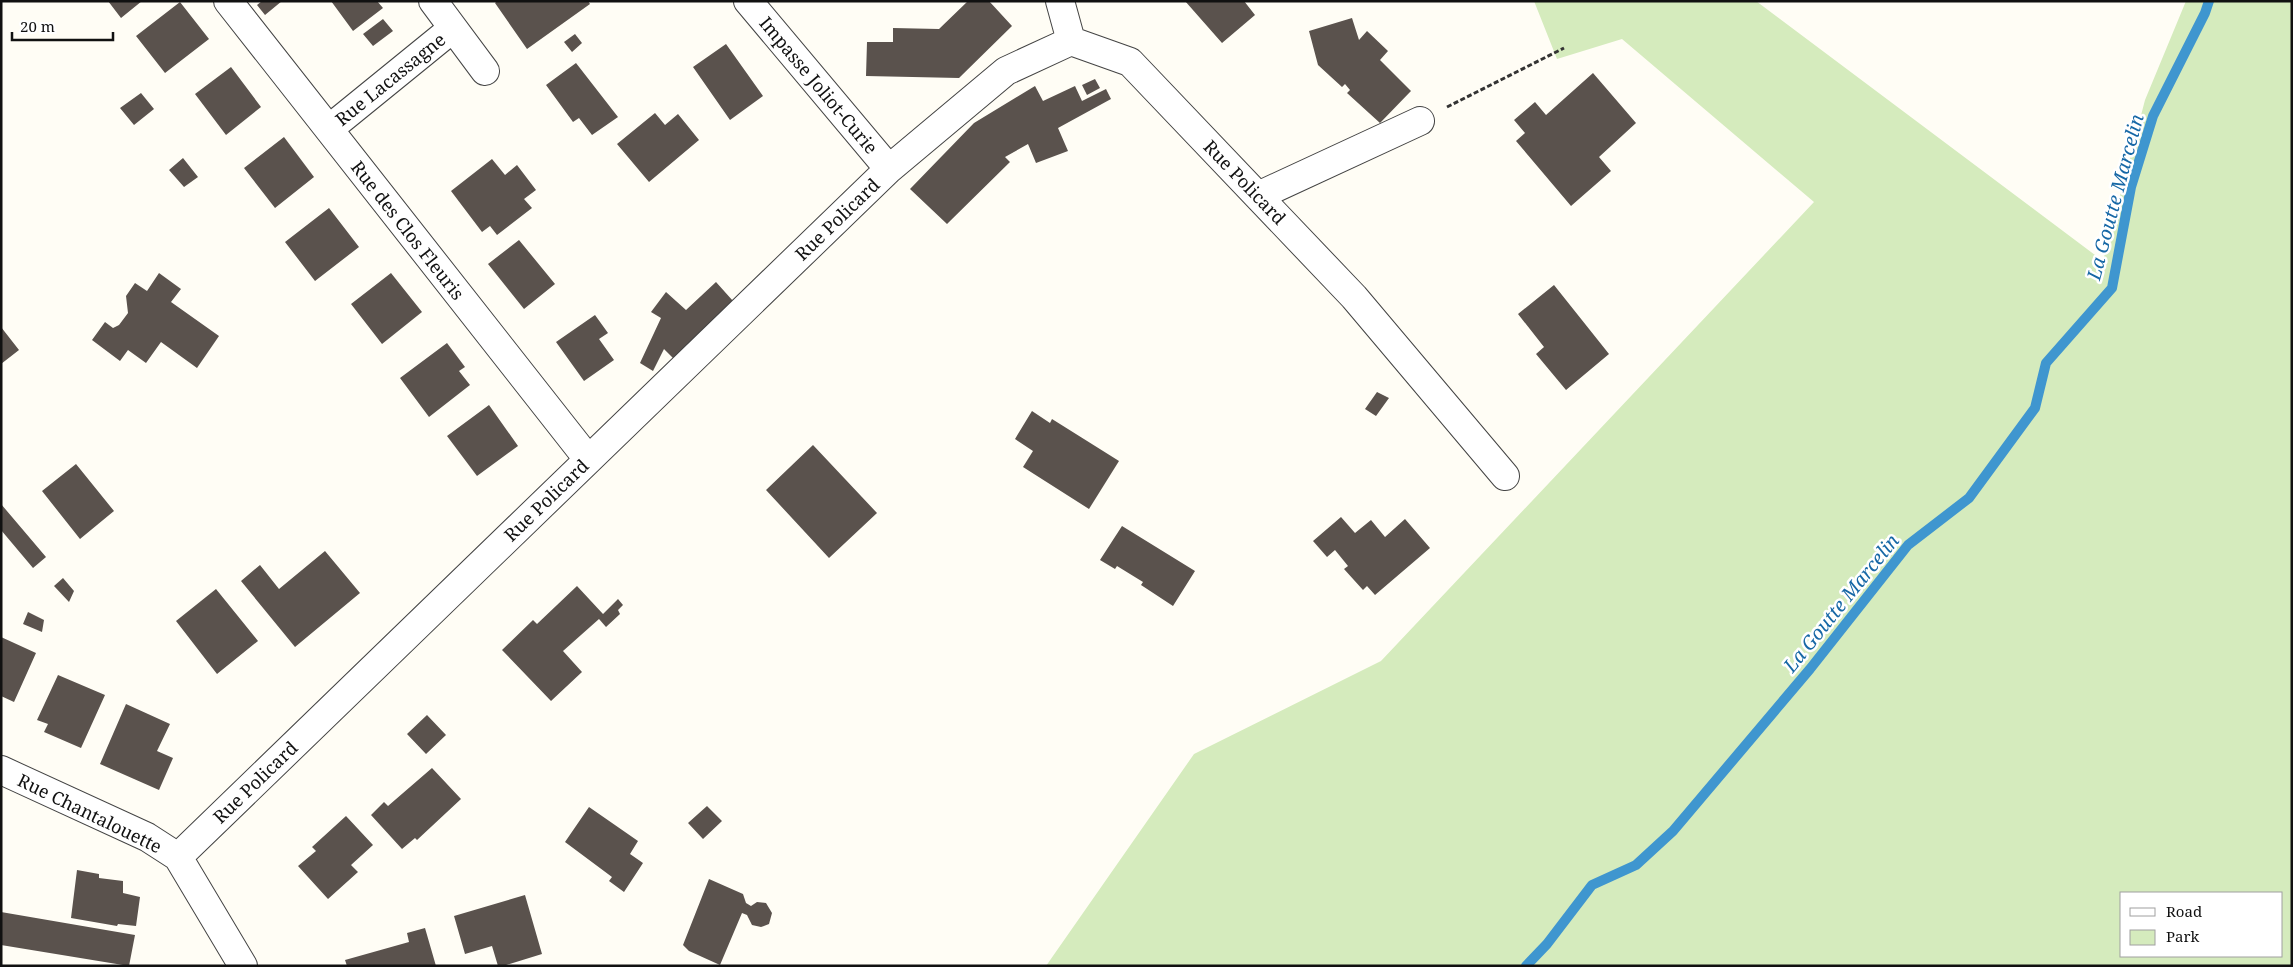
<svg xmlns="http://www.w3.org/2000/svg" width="2293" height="967" font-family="'Noto Serif',serif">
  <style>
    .green { fill: #d5ebbd; fill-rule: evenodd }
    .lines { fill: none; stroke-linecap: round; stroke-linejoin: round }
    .stream { stroke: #3f96cf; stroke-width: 10 }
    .building { fill: #5a524d }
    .minor-casing { stroke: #444; stroke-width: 30 }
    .path { stroke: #333; stroke-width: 3; stroke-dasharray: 5 2.5; stroke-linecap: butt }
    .minor { stroke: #fff; stroke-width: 28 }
    .labels { text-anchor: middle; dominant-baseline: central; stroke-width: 5; stroke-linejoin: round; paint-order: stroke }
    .street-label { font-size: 18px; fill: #111; stroke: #fff }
    .water-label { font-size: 19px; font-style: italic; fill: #1768a6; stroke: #fff }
  </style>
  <rect width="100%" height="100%" fill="#fffdf5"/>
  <path class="green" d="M1534,1h222l347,260 42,-161 41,-99h106v965h-1246l148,-212 187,-93 433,-459 -192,-163 -65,20zM2122,893h160v63h-160z"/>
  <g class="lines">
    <path class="stream" d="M1526,966l21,-22 45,-59 44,-20 37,-34 137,-162 98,-124 61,-47 66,-90 11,-45 66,-75 19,-101 22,-71 52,-103 4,-12"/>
  </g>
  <path class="building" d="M108,1h34l-21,17z
    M262,1h20l-17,14 -8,-10z
    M331,1h46l6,7 -30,23z
    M497,1h91l2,3 -63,45 -32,-46z
    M968,1h21l23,25 -53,52 -93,-2 1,-34h26v-14l46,1z
    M1185,1h59l11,14 -33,28z
    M180,2l29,37 -44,34 -29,-37z
    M1352,18l7,22 8,-9 21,20 -8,9 31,31 -31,32 -33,-30 3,-3 -5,-6 -3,3 -24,-22 -9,-34z
    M383,19l10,12 -20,15 -10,-12z
    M575,34l7,9 -10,9 -8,-10z
    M726,44l37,52 -33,24 -37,-53z
    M576,63l42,54 -26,18 -13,-17 -6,4 -27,-37z
    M231,67l30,40 -35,28 -31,-41z
    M1593,73l43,50 -37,34 12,14 -40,35 -55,-65 9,-8 -11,-13 21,-18 11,13z
    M1095,79l5,9 -13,7 -5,-10z
    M1035,86l8,15 32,-15 7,15 24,-12 5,10 -53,29 10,23 -32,12 -8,-19 -23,13 5,5 -63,62 -37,-35 64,-66z
    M141,93l13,16 -20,16 -14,-17z
    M655,113l10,12 13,-11 21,26 -50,42 -32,-38z
    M284,137l30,40 -39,31 -31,-40z
    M183,158l15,19 -14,10 -15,-17z
    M492,159l13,16 12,-10 19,25 -12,9 8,9 -35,27 -7,-9 -8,6 -31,-41z
    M329,208l30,39 -44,34 -30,-39z
    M519,240l36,44 -31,25 -36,-45z
    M159,273l22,16 -10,13 48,34 -22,32 -36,-26 -15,21 -18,-13 -8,11 -28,-21 13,-18 8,6 6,-3 9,-12 -2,-17 9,-13 12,8z
    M391,273l31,39 -40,32 -31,-40z
    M716,282l17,19 -59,58 -10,-10 -11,22 -13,-8 21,-45 -10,-6 15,-20 20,18z
    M1554,285l55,69 -43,36 -30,-36 8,-7 -26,-33z
    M595,315l13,18 -9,6 15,21 -30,21 -28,-39z
    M1,327l18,23 -18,14z
    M447,343l18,24 -6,4 11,14 -41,32 -29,-39z
    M1377,392l12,6 -13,18 -11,-7z
    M489,405l29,41 -41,30 -30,-40z
    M1032,411l18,12 2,-4 67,42 -30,48 -66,-42 10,-16 -18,-12z
    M813,445l64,68 -48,45 -63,-68z
    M76,464l38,47 -34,28 -38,-48z
    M1,504l45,53 -13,11 -32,-38z
    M1341,517l14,16 16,-13 14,17 20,-18 25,29 -55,47 -8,-9 -4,4 -19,-21 4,-3 -13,-16 -8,7 -14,-16z
    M1122,526l73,45 -22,35 -32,-21 2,-3 -26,-16 -2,3 -15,-9z
    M325,551l35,42 -65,54 -54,-66 19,-16 19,24z
    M63,578l11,13 -5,11 -15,-16z
    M577,586l26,28 15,-15 5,6 -5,5 2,4 -14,13 -7,-8 -36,32 19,21 -31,29 -49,-51 31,-30 4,4z
    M216,589l42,52 -41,33 -41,-53z
    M28,612l16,8 -2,12 -19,-8z
    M1,637l35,16 -22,49 -13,-6z
    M58,675l47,20 -24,53 -37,-16 4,-8 -11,-4z
    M126,704l44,20 -13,27 16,7 -14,32 -59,-26z
    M427,715l19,20 -20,19 -19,-20z
    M432,768l29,31 -44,41 -2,-2 -13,11 -31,-34 13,-13 4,4z
    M707,806l15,15 -19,18 -15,-16z
    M589,807l49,34 -8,13 13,9 -19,29 -15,-11 3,-4 -47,-35z
    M346,816l27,29 -22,20 7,7 -30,27 -30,-33 18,-15 -4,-4z
    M77,870l22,4v4l24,3v12l17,4 -4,29 -18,-2 -1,2 -46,-8z
    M709,879l34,15 3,9 5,3 6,-4 9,1 6,10 -3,11 -8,3 -9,-2 -5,-10 -5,-2 -22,52 -31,-14 -6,-6z
    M525,895l17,59 -39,12h-5l-6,-20 -27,8 -11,-38z
    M1,912l134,23 -6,31 -128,-21z
    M425,928l11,38h-89l-2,-6 64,-18 -2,-9z"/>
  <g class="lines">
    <defs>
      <path id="minor" d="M228,1l360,458
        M433,1l52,70
        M748,1l141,168
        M1060,1l11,40
        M329,129l123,-100
        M1258,196l162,-75
        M1,770l146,67 31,20 65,109
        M178,857l711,-688 117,-98 65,-30 59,21 224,235 151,179"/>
    </defs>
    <use href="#minor" class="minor-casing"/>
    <path class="path" d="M1447,107l117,-59"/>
    <use href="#minor" class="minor"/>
  </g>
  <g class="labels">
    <g class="street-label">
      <text transform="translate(390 79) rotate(-39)">Rue Lacassagne</text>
      <text transform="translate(819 85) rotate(50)">Impasse Joliot-Curie</text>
      <text transform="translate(1245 182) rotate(46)">Rue Policard</text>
      <text transform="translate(837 219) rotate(-44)">Rue Policard</text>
      <text transform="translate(408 230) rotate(52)">Rue des Clos Fleuris</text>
      <text transform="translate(546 500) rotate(-44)">Rue Policard</text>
      <text transform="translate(255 782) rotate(-44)">Rue Policard</text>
      <text transform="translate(90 813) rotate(26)">Rue Chantalouette</text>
    </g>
    <g class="water-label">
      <text transform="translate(2115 197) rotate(-75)">La Goutte Marcelin</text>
      <text transform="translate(1841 603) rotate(-51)">La Goutte Marcelin</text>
    </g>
  </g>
  <rect width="2293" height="967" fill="none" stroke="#111111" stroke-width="5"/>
  <rect x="2120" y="892" width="162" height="65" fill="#ffffff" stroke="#a0a0a0"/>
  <rect x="2130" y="908" width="25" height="8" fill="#ffffff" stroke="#a0a0a0"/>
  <text x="2166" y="917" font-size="15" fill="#111111">Road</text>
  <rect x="2130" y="930" width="25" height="15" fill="#d5ebbd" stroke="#a0a0a0"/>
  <text x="2166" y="942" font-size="15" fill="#111111">Park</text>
  <path d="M12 32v8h101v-8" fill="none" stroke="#111111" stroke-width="2.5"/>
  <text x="20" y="32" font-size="15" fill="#111111" stroke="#ffffff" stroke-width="4" paint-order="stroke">20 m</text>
</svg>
